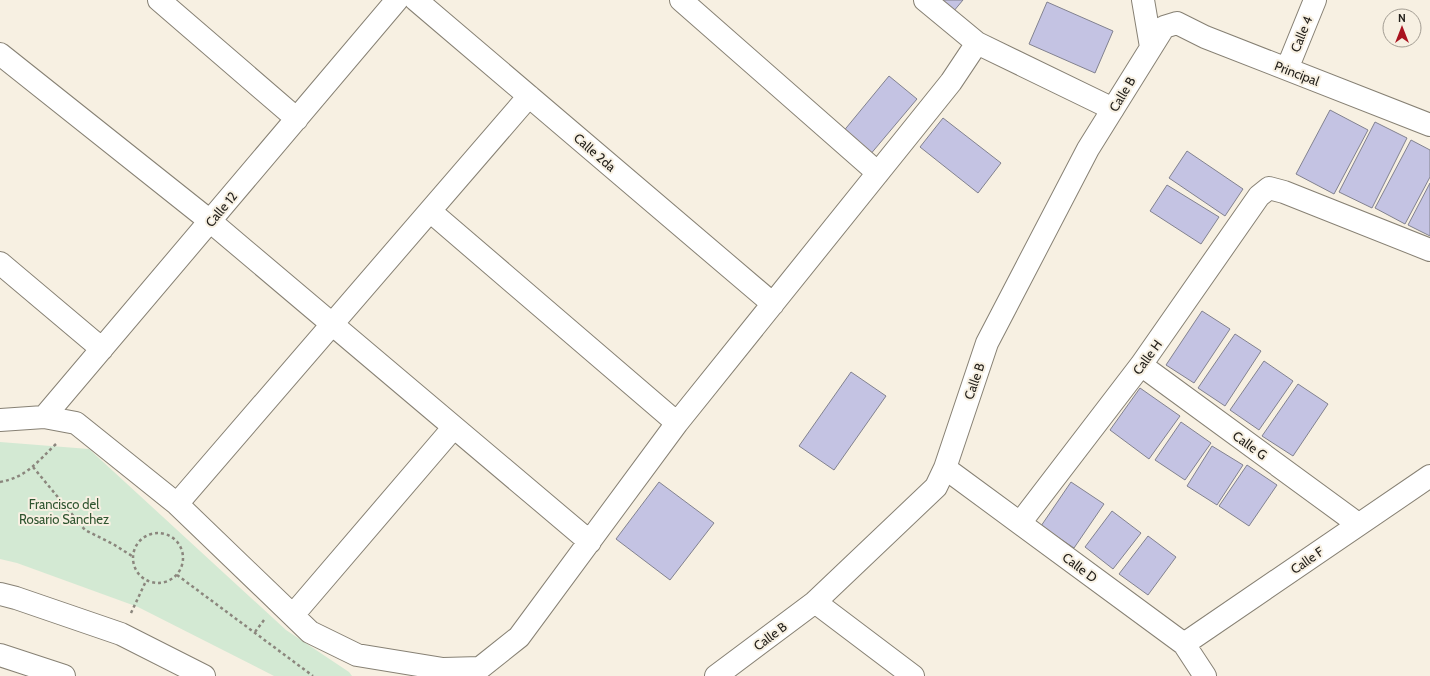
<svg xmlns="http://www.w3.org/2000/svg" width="1430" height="676" font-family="Cabin,sans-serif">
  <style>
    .green { fill: #d3e9d3 }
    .building { fill: #c4c3e3; stroke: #82828f }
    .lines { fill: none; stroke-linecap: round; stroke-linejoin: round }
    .minor-casing { stroke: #878174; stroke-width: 24 }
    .major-casing { stroke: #878174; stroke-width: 24 }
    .path { stroke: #8b867d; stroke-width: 2.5; stroke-dasharray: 3 3; stroke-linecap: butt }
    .minor { stroke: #fff; stroke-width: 22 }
    .major { stroke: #fff; stroke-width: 22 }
    .labels { text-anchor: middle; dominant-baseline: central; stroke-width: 4; stroke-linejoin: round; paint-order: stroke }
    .street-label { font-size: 13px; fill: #24211c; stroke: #f7f0e2 }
    .park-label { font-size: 13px; fill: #2f5530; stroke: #f7f0e2 }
  </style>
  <rect width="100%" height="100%" fill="#f7f0e2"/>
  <path class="green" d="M0,442l89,7 197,181 63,42 3,4h-78l-136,-69 -121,-44 -17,-4z"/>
  <path class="building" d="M939,0h24l-10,12z
    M1047,2l66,29 -18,42 -66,-29z
    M889,76l28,23 -48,57 -27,-23z
    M1330,110l38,20 -34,64 -38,-20z
    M943,118l58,45 -23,30 -58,-46z
    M1375,122l32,16 -35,70 -33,-16z
    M1411,140l19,10v27l-25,47 -30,-16z
    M1187,151l56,38 -18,27 -56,-38z
    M1430,183v53l-22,-11z
    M1167,185l52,32 -18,27 -51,-33z
    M1202,311l28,18 -36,54 -28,-18z
    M1235,334l26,17 -36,55 -27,-18z
    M1264,361l29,20 -34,49 -29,-20z
    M851,372l35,24 -52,74 -35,-24z
    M1298,384l30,20 -35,52 -31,-20z
    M1140,388l40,28 -31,43 -39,-29z
    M1181,422l30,21 -26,37 -30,-20z
    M1212,446l31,19 -26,40 -30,-19z
    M1247,465l30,20 -28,41 -30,-20z
    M659,482l55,41 -44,57 -54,-41z
    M1071,482l33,22 -30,44 -33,-22z
    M1112,511l29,22 -28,36 -28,-22z
    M1148,536l28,21 -28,38 -29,-21z"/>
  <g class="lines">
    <defs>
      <path id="minor" d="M159,0l138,119
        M416,0l357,304
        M681,0l197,173
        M925,0l52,43 136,66
        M1143,0l8,47
        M0,54l210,167 380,321
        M1287,69l28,-69
        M430,211l247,212
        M0,263l102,86
        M1141,365l217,159
        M44,417l353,-417
        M0,420l44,-3 32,6 101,81 133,128 47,23 86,14 37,-1 39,-31 158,-214 274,-341 26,-39
        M945,468l239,176 21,32
        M177,504l352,-408
        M1020,523l121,-158 118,-169 10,-8 15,4 146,58
        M815,602l98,74
        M293,615l161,-188
        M1184,644l246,-168
        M716,676l99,-74 121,-115 9,-19 42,-125 101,-194 76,-122 13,-4 28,14 225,88"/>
      <path id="major" d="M0,594l16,4 105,36 83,42
        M0,655l64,21"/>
    </defs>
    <use href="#minor" class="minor-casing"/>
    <use href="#major" class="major-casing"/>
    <path class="path" d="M33,467l52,63 28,14 19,12
      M0,482c27,-5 37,-20 56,-38
      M133 558a25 25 0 1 1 50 0a25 25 0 1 1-50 0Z
      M177,575l136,101
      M131,613l15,-32
      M255,632l9,-12"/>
    <use href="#minor" class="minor"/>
    <use href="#major" class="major"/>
  </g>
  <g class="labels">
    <g class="street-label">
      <text transform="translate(1301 34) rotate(-68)">Calle 4</text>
      <text transform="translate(1297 73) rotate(21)">Principal</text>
      <text transform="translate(1122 94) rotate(-59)">Calle B</text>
      <text transform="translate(595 152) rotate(41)">Calle 2da</text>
      <text transform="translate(221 209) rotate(-50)">Calle 12</text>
      <text transform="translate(1147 357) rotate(-54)">Calle H</text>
      <text transform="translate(974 381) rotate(-71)">Calle B</text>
      <text transform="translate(1250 445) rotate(36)">Calle G</text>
      <text transform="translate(1307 560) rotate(-35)">Calle F</text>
      <text transform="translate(1080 567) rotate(37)">Calle D</text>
      <text transform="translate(770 636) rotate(-37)">Calle B</text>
    </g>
    <g class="park-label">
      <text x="64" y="504">Francisco del<tspan x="64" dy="15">Rosario Sanchez</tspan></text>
    </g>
  </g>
  <g transform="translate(1402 28)"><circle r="19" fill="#f7f0e2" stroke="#a39d93"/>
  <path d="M0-3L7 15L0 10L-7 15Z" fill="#a9131f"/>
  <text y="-6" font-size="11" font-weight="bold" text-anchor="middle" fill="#24211c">N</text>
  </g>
</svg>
